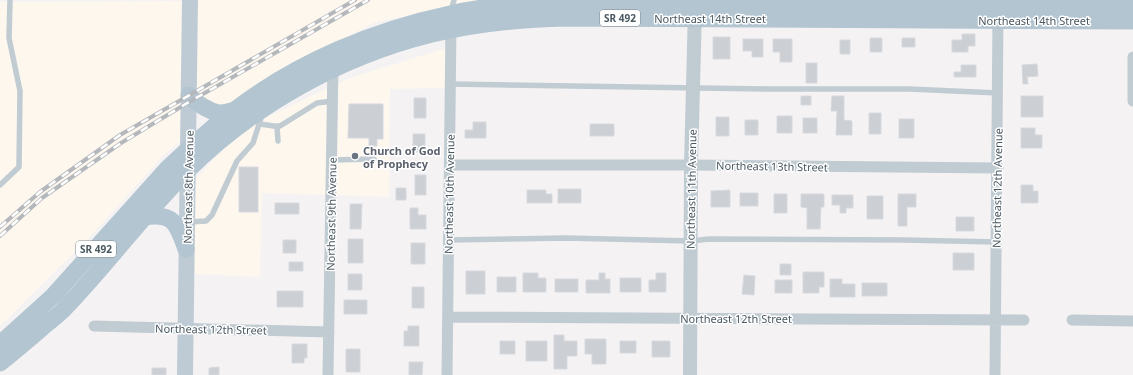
<svg xmlns="http://www.w3.org/2000/svg" width="1133" height="375" font-family="'Noto Sans',sans-serif">
  <style>
    .commercial { fill: #fdf7ee }
    .building { fill: #ccd0d5; stroke: #d6d9de }
    .lines { fill: none; stroke-linecap: round; stroke-linejoin: round }
    .service { stroke: #c0cbd2; stroke-width: 5.5 }
    .minor { stroke: #c0cbd2; stroke-width: 11 }
    .tertiary { stroke: #c0cbd2; stroke-width: 14 }
    .secondary { stroke: #becbd4; stroke-width: 16 }
    .primary { stroke: #b2c5d1; stroke-width: 17 }
    .rail-casing { stroke: #b4b8bd; stroke-width: 4 }
    .rail { stroke: #fff; stroke-width: 2.5; stroke-dasharray: 8; stroke-linecap: butt }
    .worship-dot { fill: #6b7280; stroke: #fff; stroke-width: 1.5 }
    .labels { text-anchor: middle; dominant-baseline: central; stroke-width: 3; stroke-linejoin: round; paint-order: stroke }
    .shield { fill: #fff; stroke: #808a90; stroke-width: 1 }
    .shield-label { font-size: 10px; font-weight: bold; fill: #495861 }
    .street-label { font-size: 11px; fill: #495861; stroke: #fff }
    .worship-label { font-size: 11px; font-weight: bold; fill: #5b616d; stroke: #fff; text-anchor: start }
  </style>
  <rect width="100%" height="100%" fill="#f5f2f3"/>
  <path class="commercial" d="M195,0h284l-106,23 -152,84 -24,-12z
    M186,1l-2,137 -20,17 -77,85 -87,86v-324z
    M446,48v40l-56,1 -1,108 -53,-2 2,-111 12,-6z
    M328,88l-2,107 -64,-2 -2,84 -69,-3 1,-91 45,-48 12,-9z"/>
  <path class="building" d="M962,34h13v12h-7v6h-16v-12h10z
    M713,37h17v22h-17z
    M870,38h12v14h-12z
    M902,38h13v9h-13z
    M743,39h20v18h-11v-6h-9z
    M773,39h19v23h-12v-10h-7z
    M840,40h10v14h-10z
    M806,63h11v20h-11z
    M1037,64l1,12 -11,1 1,7h-5l-1,-19z
    M961,65h15v12h-22v-5h7z
    M801,96h10v9h-10z
    M832,96h12v24l8,1v14h-16l1,-24h-6z
    M1021,96h22v21h-22z
    M414,98h12v20h-12z
    M349,104h34v35h-6v7h-8v-8h-21z
    M869,113h12v21h-12z
    M777,116h15v17h-15z
    M716,117h13v19h-13z
    M803,118h14v15h-14z
    M899,119h15v19h-15z
    M745,120h13v15h-13z
    M473,122h13v16h-21v-8h8z
    M590,124h24v12h-24z
    M1021,128h14v7h7v13h-21z
    M413,134h12v18h-12z
    M239,167h19v45h-19z
    M415,175h11v20h-11z
    M1021,185h12v6h5v12h-17z
    M396,188h10v12h-10z
    M558,189h23v14h-23z
    M527,190h19v4h6v9h-25z
    M730,190v17h-19v-16z
    M740,193h18v13h-18z
    M774,194h13v19h-13z
    M801,194h23v13h-3l-1,22h-13v-21l-6,-1z
    M898,194h18v13h-9v19h-9z
    M832,195h21v13h-7v5h-6v-8h-8z
    M867,196h16v23h-16z
    M275,203h24v11h-24z
    M350,204h12l-1,25h-11z
    M410,208h8v7h8v14h-16z
    M956,217h18v14h-18z
    M348,239h15v24h-15z
    M283,240h13v13h-13z
    M411,243h14v21h-14z
    M953,253h21v17h-21z
    M289,262h14v9h-14z
    M780,264h11v11h-11z
    M466,271h19v23h-19z
    M803,272h21v15h-5v6h-16z
    M523,273h15v5h8v14h-23z
    M599,273h6v6h5v14h-24v-13h13z
    M656,273h10v19h-17v-12h7z
    M348,274h14v16h-14z
    M744,275l11,1 -1,19 -12,-1z
    M497,277h19v15h-19z
    M620,278h21v14h-21z
    M555,279h23v13h-23z
    M830,279h12v5h13v13h-25z
    M775,280h17v13h-17z
    M862,283h25v13h-25z
    M412,287h12v21h-12z
    M277,291h26v16h-26z
    M344,300h23v14h-23z
    M408,326h11v20h-15v-15h4z
    M554,335h10v6h13v15h-10v13h-13z
    M585,339h21v25h-14v-10h-7z
    M500,341h15v13h-15z
    M526,341h21v20h-21z
    M620,341h16v12h-16z
    M652,341h18v16h-18z
    M292,344h15v14h-3v5h-12z
    M346,349h14v23h-14z
    M409,362h14l-1,13h-13z
    M219,367v8h-10v-7z
    M152,368h14v7h-14z"/>
  <g class="lines">
    <path class="service" d="M451,11l3,-11
      M450,84l320,5h139l89,4
      M260,124l14,2h6l37,-23 16,-2
      M277,127l1,14
      M332,160l42,-1
      M0,185l19,-18 1,-76 -11,-53 1,-38
      M189,222l17,-1 6,-6 25,-54 16,-18 9,-28
      M449,240l117,-2 125,3 18,-2 196,1 91,2"/>
    <path class="minor" d="M1133,57v44
      M450,165h241l307,3
      M448,317l576,3
      M1072,320l61,1
      M94,326l235,6
      M328,375l5,-311
      M447,375l4,-351
      M995,375l3,-361"/>
    <path class="tertiary" d="M690,375l1,-210 4,-156"/>
    <path class="secondary" d="M185,375l5,-375"/>
    <path class="primary" d="M189,95c7,8 19,16 30,18 6,0 11,-2 16,-3
      M144,217c30,-5 33,7 42,32
      M0,344l53,-48 114,-127c22,-21 45,-42 69,-60 62,-47 138,-79 214,-95 29,-7 58,-9 87,-11l596,1
      M0,363c14,-11 28,-23 42,-35 8,-7 17,-13 24,-21 42,-44 78,-93 121,-136 66,-66 155,-115 245,-137 44,-11 88,-15 134,-16l567,3"/>
    <defs>
      <path id="rail" d="M0,227l40,-35 80,-57 235,-135
        M0,236l42,-38 79,-55 68,-41 179,-102"/>
    </defs>
    <use href="#rail" class="rail-casing"/>
    <use href="#rail" class="rail"/>
  </g>
  <circle class="worship-dot" cx="355" cy="156" r="4"/>
  <g class="labels">
    <g class="shield">
      <rect x="600" y="10" width="40" height="16" rx="3"/>
      <rect x="76" y="241" width="40" height="16" rx="3"/>
    </g>
    <g class="shield-label">
      <text x="620" y="18">SR 492</text>
      <text x="96" y="249">SR 492</text>
    </g>
    <g class="street-label">
      <text x="710" y="18">Northeast 14th Street</text>
      <text x="1034" y="20">Northeast 14th Street</text>
      <text transform="translate(772 166) rotate(1)">Northeast 13th Street</text>
      <text transform="translate(188 187) rotate(-89)">Northeast 8th Avenue</text>
      <text transform="translate(997 188) rotate(-89)">Northeast 12th Avenue</text>
      <text transform="translate(691 189) rotate(-89)">Northeast 11th Avenue</text>
      <text transform="translate(449 194) rotate(-89)">Northeast 10th Avenue</text>
      <text transform="translate(331 214) rotate(-89)">Northeast 9th Avenue</text>
      <text x="736" y="318">Northeast 12th Street</text>
      <text transform="translate(211 329) rotate(1)">Northeast 12th Street</text>
    </g>
    <g class="worship-label">
      <text x="363" y="150">Church of God<tspan x="363" dy="13">of Prophecy</tspan></text>
    </g>
  </g>
</svg>
